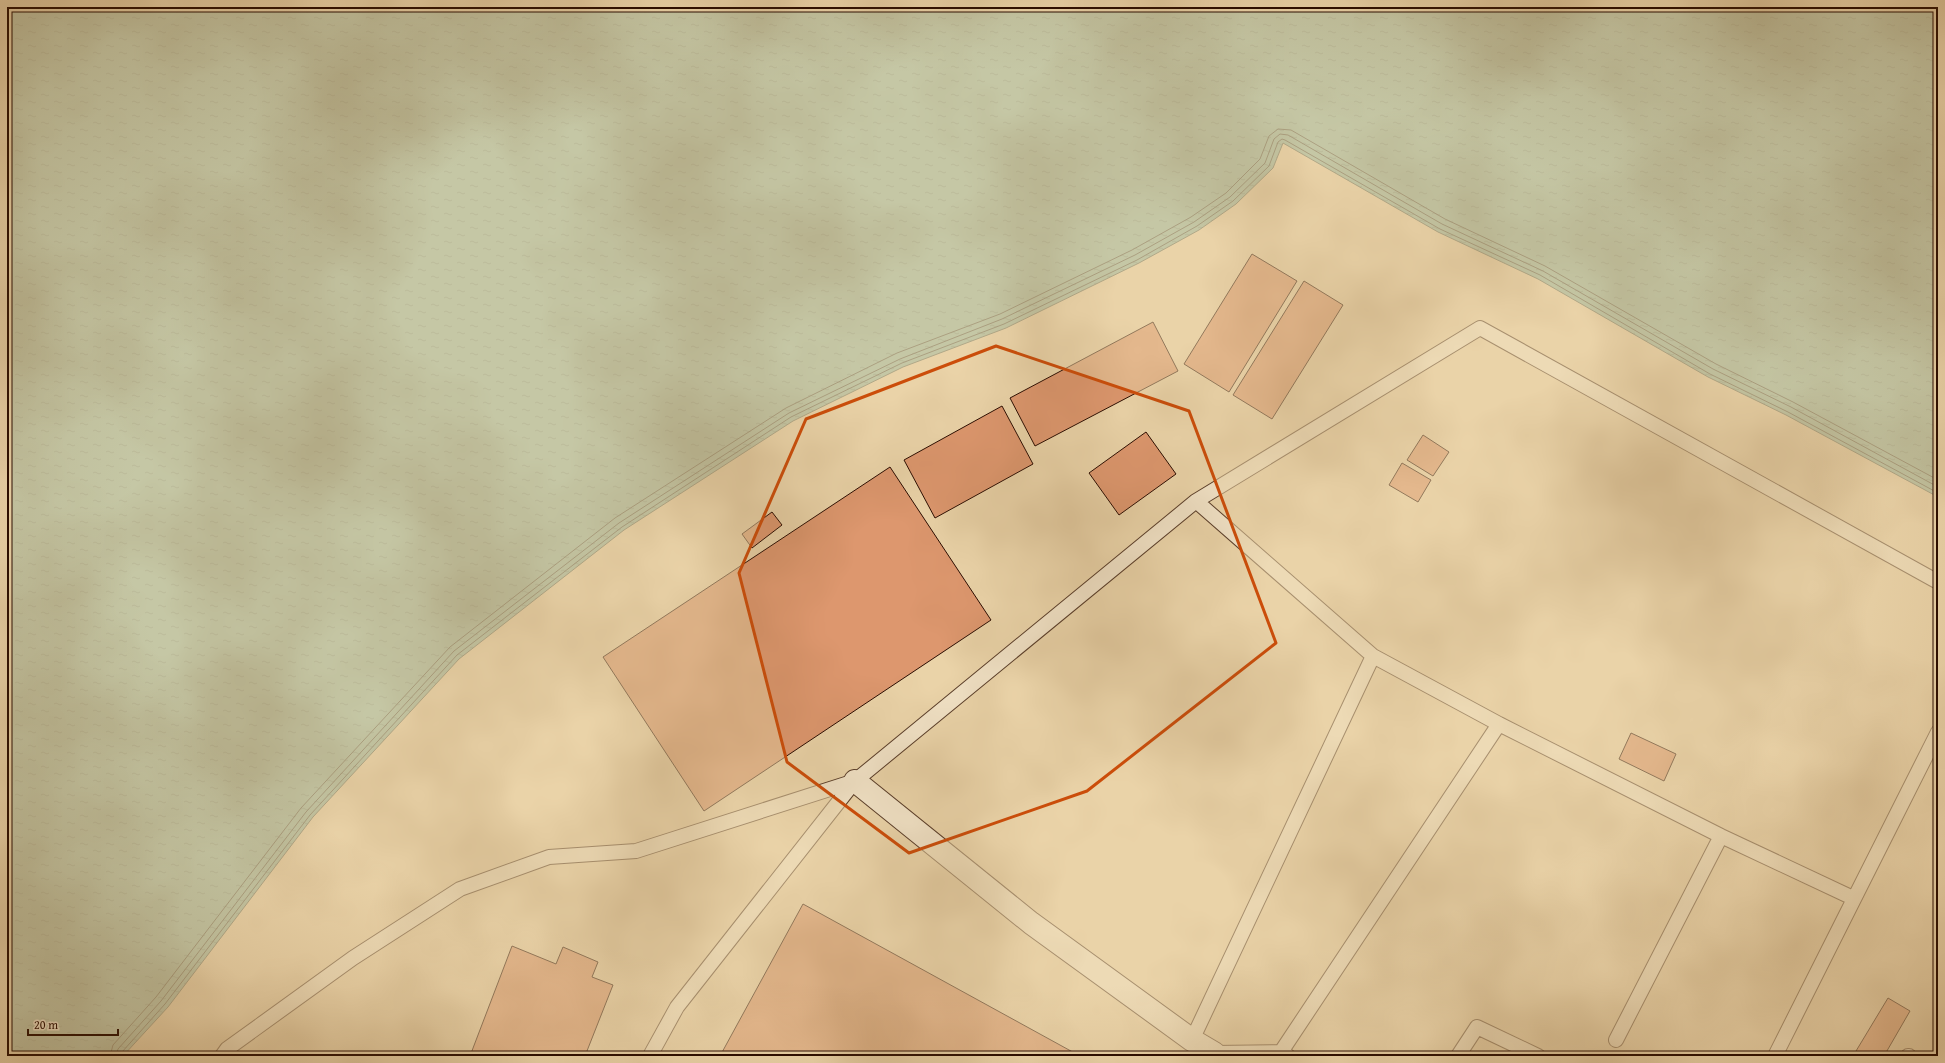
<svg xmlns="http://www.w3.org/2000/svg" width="1945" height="1063" font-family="'Gentium Book Plus',serif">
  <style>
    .water { fill: url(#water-ripples); stroke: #6d7462 }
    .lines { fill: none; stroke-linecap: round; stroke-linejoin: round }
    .shore { stroke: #626252; stroke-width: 1 }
    .building { fill: #dd976e; stroke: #2a0c00 }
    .service-casing { stroke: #5a3e2a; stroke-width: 16 }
    .tertiary-casing { stroke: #5a3e2a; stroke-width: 24 }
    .service { stroke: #f1e2c6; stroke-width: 14 }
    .tertiary { stroke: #f1e2c6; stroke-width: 22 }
    .marked { fill: none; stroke: #cc4d0a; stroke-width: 3; stroke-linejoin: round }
  </style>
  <defs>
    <pattern id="water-ripples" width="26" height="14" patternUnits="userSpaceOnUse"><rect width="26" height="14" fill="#99b9a3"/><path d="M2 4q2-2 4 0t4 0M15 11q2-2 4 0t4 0" fill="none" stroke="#849e8b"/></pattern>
  </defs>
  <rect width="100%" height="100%" fill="#ead3a8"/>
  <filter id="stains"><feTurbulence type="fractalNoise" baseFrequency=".005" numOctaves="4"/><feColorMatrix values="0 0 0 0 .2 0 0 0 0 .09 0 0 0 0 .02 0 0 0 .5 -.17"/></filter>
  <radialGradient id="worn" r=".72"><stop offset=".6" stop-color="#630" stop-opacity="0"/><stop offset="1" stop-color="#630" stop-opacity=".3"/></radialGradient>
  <path class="water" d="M7,7h1931v490l-152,-82 -78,-38 -170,-98 -100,-47 -155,-89 -10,25 -37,36 -37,26 -60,33 -133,65 -103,39 -110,54 -169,109 -165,129 -146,158 -145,190 -45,49h-116z"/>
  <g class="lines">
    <path class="shore" d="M110,1056l3,-11 43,-48 145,-189 149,-161 165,-129 171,-110 111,-55 103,-39 132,-64 59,-33 35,-24 34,-34 9,-23 9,-7 13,1 154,89 100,47 171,98 77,38 145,78
      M116,1056l2,-7 43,-48 145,-189 148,-161 165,-128 170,-110 111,-54 102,-40 133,-64 59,-33 36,-25 35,-34 9,-24 6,-5 8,1 154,89 101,47 170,98 78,38 147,80
      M121,1056l1,-4 43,-48 145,-189 147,-160 165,-128 169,-110 111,-54 102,-39 133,-64 60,-34 36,-25 36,-35 9,-24 4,-3 3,1 155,89 100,46 170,99 78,38 150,81"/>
  </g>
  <path class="building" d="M1252,254l45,27 -68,111 -45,-28z
    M1304,281l39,24 -71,114 -39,-24z
    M1153,322l25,49 -143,75 -25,-48z
    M1002,406l31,58 -98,54 -31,-58z
    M1146,432l30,42 -57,41 -30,-42z
    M1423,435l26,17 -16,24 -26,-16z
    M1402,463l29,17 -13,22 -29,-17z
    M890,467l101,153 -287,191 -101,-154z
    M772,512l10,13 -30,23 -10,-14z
    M1631,733l45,21 -12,27 -45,-22z
    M803,904l277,152h-360z
    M512,946l44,18 7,-17 35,15 -6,15 21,8 -28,71h-115z
    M1888,998l22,13 -26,45h-31z"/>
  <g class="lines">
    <defs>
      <path id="service" d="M1196,501l177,155 126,68 222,112 132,62
        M1192,1040l181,-384
        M1616,1040l105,-204
        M1281,1052l218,-328
        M1214,1053l67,-1 7,4
        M222,1056l5,-7 126,-91 107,-69 89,-32 87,-6 219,-70
        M650,1056l27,-49 178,-226 341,-280 284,-173 458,254
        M1458,1056l19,-29 61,29
        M1775,1056l163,-324
        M1908,1056h1"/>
      <path id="tertiary" d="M855,781l176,142 161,117 22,13 -2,3"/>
    </defs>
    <use href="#service" class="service-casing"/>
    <use href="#tertiary" class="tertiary-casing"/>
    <use href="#service" class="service"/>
    <use href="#tertiary" class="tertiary"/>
  </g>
  <path d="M0 0H1945V1063H0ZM996,346l193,65 87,232 -189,148 -178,62 -122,-91 -48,-189 67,-154z" fill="#ead3a8" fill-opacity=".55" fill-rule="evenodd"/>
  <path class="marked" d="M996,346l193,65 87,232 -189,148 -178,62 -122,-91 -48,-189 67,-154z"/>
  <rect width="1945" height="1063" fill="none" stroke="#ead3a8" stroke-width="24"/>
  <rect x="8" y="8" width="1929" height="1047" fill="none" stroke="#2a0c00" stroke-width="2"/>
  <rect x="12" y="12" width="1921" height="1039" fill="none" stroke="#2a0c00"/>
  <path d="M28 1029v6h90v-6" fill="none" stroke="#2a0c00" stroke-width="2"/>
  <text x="34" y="1029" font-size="12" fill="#2a0c00" stroke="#f1e2c6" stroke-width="3" paint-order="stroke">20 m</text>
  <rect width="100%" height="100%" filter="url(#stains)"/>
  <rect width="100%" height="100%" fill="url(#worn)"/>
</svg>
